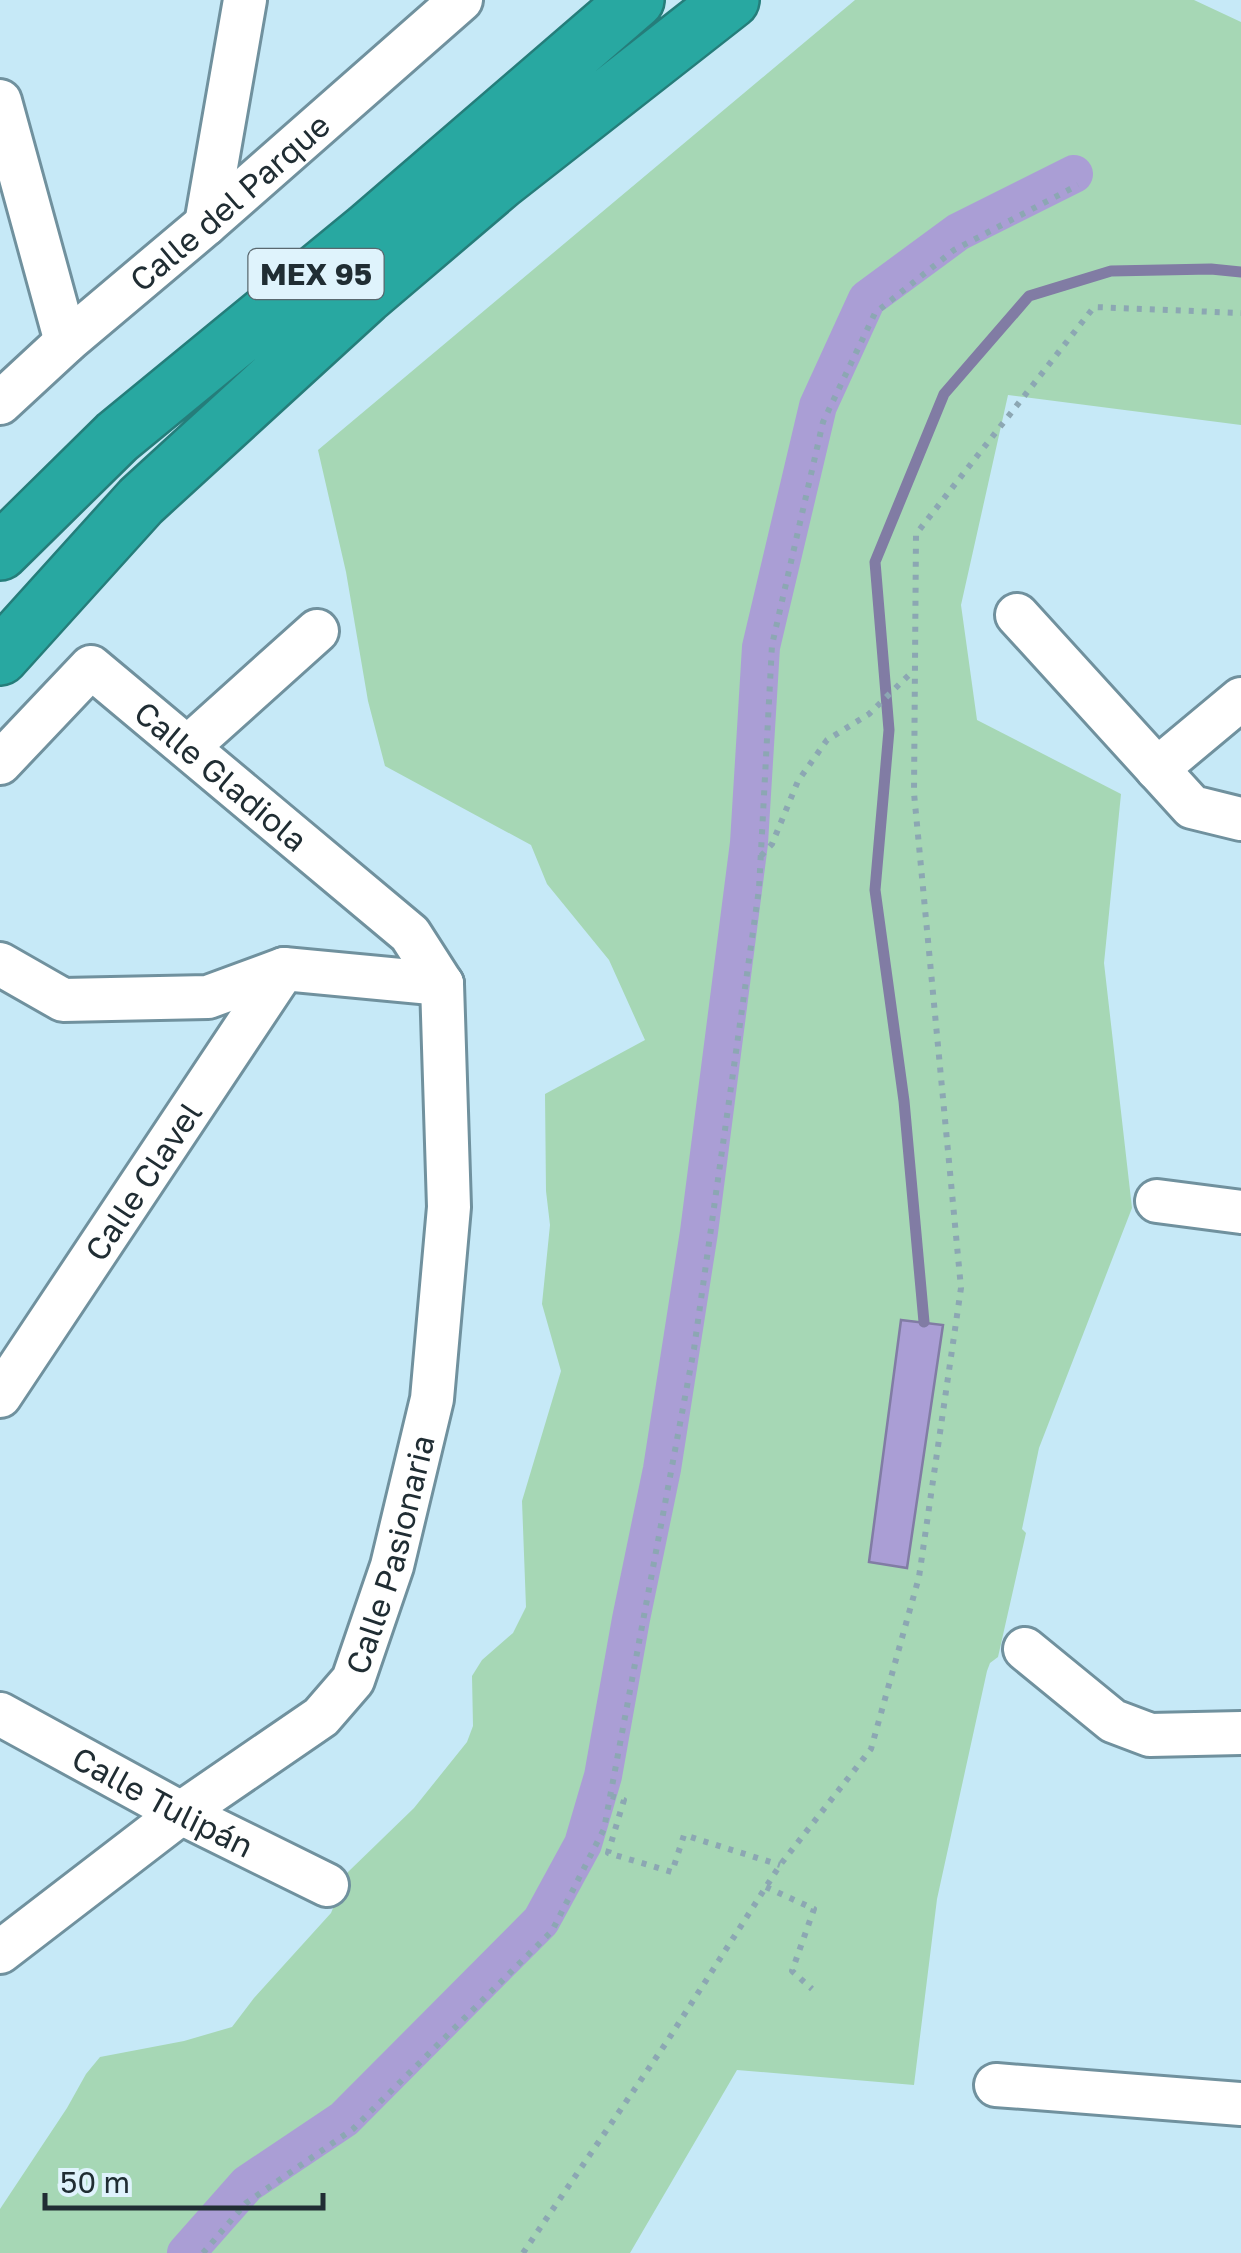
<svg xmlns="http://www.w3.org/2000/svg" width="1241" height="2253" font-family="'Golos Text',sans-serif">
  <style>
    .green { fill: #a6d7b5 }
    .water { fill: #aa9ed5; stroke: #817ca4; stroke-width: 2.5 }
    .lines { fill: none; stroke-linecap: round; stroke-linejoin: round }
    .stream { stroke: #817ca4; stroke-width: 11 }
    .canal { stroke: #aa9ed5; stroke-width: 38 }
    .minor-casing { stroke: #70919e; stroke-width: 48 }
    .highway-casing { stroke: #257d7a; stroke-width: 60 }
    .path { stroke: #8ca7b3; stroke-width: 6; stroke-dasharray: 5 8; stroke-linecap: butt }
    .minor { stroke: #fff; stroke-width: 42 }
    .highway { stroke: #28a8a1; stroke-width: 55 }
    .labels { text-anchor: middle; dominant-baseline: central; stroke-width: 10; stroke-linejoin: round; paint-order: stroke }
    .shield { fill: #dff3fc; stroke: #59686f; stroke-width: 2.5 }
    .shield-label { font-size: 30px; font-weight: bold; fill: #202d33 }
    .street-label { font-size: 32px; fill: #202d33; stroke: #dff3fc }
  </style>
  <rect width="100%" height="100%" fill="#c6e9f7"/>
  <path class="green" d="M855,0h339l47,22v403l-233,-30 -47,210 16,115 144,74 -17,169 28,245 -93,240 -17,81 4,4 -28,124 -8,6 -3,8 -50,228 -23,186 -177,-15 -107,183h-630v-44l67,-101 19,-34 14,-17 84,-16 48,-14 22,-29 77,-85 17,-41 66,-64 53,-66 6,-16 -1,-50 10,-16 31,-27 13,-26 -4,-106 39,-130 -19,-67 8,-79 -4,-34 -1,-97 100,-54 -36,-80 -62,-76 -16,-39 -146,-79 -17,-65 -22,-129 -28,-122z"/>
  <path class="water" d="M901,1320l42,5 -36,243 -38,-6z"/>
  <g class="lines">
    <path class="stream" d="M924,1322l-20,-221 -29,-211 14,-160 -14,-168 69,-168 85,-98 82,-25 100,-2 30,3"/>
    <path class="canal" d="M186,2253l61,-69 97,-65 197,-198 42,-77 20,-68 28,-157 31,-150 37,-237 50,-389 12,-196 57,-241 49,-107 91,-67 116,-58"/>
    <defs>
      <g id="minor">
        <path d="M0,101l66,241"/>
        <path d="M206,224l39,-224"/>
        <path id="s1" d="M0,403l66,-61 140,-118 255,-224"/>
        <path d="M1017,615l175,192 49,12"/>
        <path d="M189,746l128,-115"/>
        <path id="s2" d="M0,763l91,-96 319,267 32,50"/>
        <path d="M1157,769l84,-70"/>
        <path d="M0,964l63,36 145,-3 76,-28 158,15"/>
        <path d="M1157,1201l84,11"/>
        <path id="s3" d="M0,1396l284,-427"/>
        <path d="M1025,1649l88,72 37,14 91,-2"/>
        <path id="s4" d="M0,1714l181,99 146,72"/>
        <path id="s5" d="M0,1952l181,-139 140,-96 32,-37 39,-114 40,-167 17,-192 -7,-223"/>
        <path d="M996,2085l245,19"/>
      </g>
      <path id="highway" d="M0,552l117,-115 251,-206 268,-231
        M0,657l141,-156 224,-205 135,-115 231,-181"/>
    </defs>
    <use href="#minor" class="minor-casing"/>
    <use href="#highway" class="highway-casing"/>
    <path class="path" d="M761,856l11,-12 26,-63 29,-41 42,-26 45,-44
      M611,1796l13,4 -16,53 64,19 12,-37 96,30
      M766,1887l48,22 -22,62 20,18
      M203,2253l43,-50 107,-74 199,-198 52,-102 90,-480 65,-460 13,-244 51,-223 52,-109 79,-63 124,-65
      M523,2253l143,-210 114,-178 91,-116 48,-172 42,-289 -47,-495 2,-259 178,-227 147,6"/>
    <use href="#minor" class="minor"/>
    <use href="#highway" class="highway"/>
  </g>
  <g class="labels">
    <rect class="shield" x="248.5" y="249" width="135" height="50" rx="8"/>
    <g class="shield-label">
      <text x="316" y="274">MEX 95</text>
    </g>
    <g class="street-label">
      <text stroke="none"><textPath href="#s1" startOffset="305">Calle del Parque</textPath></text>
      <text stroke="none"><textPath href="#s2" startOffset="302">Calle Gladiola</textPath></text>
      <text stroke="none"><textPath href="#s3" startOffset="258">Calle Clavel</textPath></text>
      <text stroke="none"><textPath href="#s5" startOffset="578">Calle Pasionaria</textPath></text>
      <text stroke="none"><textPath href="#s4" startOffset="185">Calle Tulipán</textPath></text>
    </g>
  </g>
  <path d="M45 2193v15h278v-15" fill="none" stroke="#202d33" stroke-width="5"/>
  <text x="60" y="2193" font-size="30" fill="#202d33" stroke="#dff3fc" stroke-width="8" paint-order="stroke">50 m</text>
</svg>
